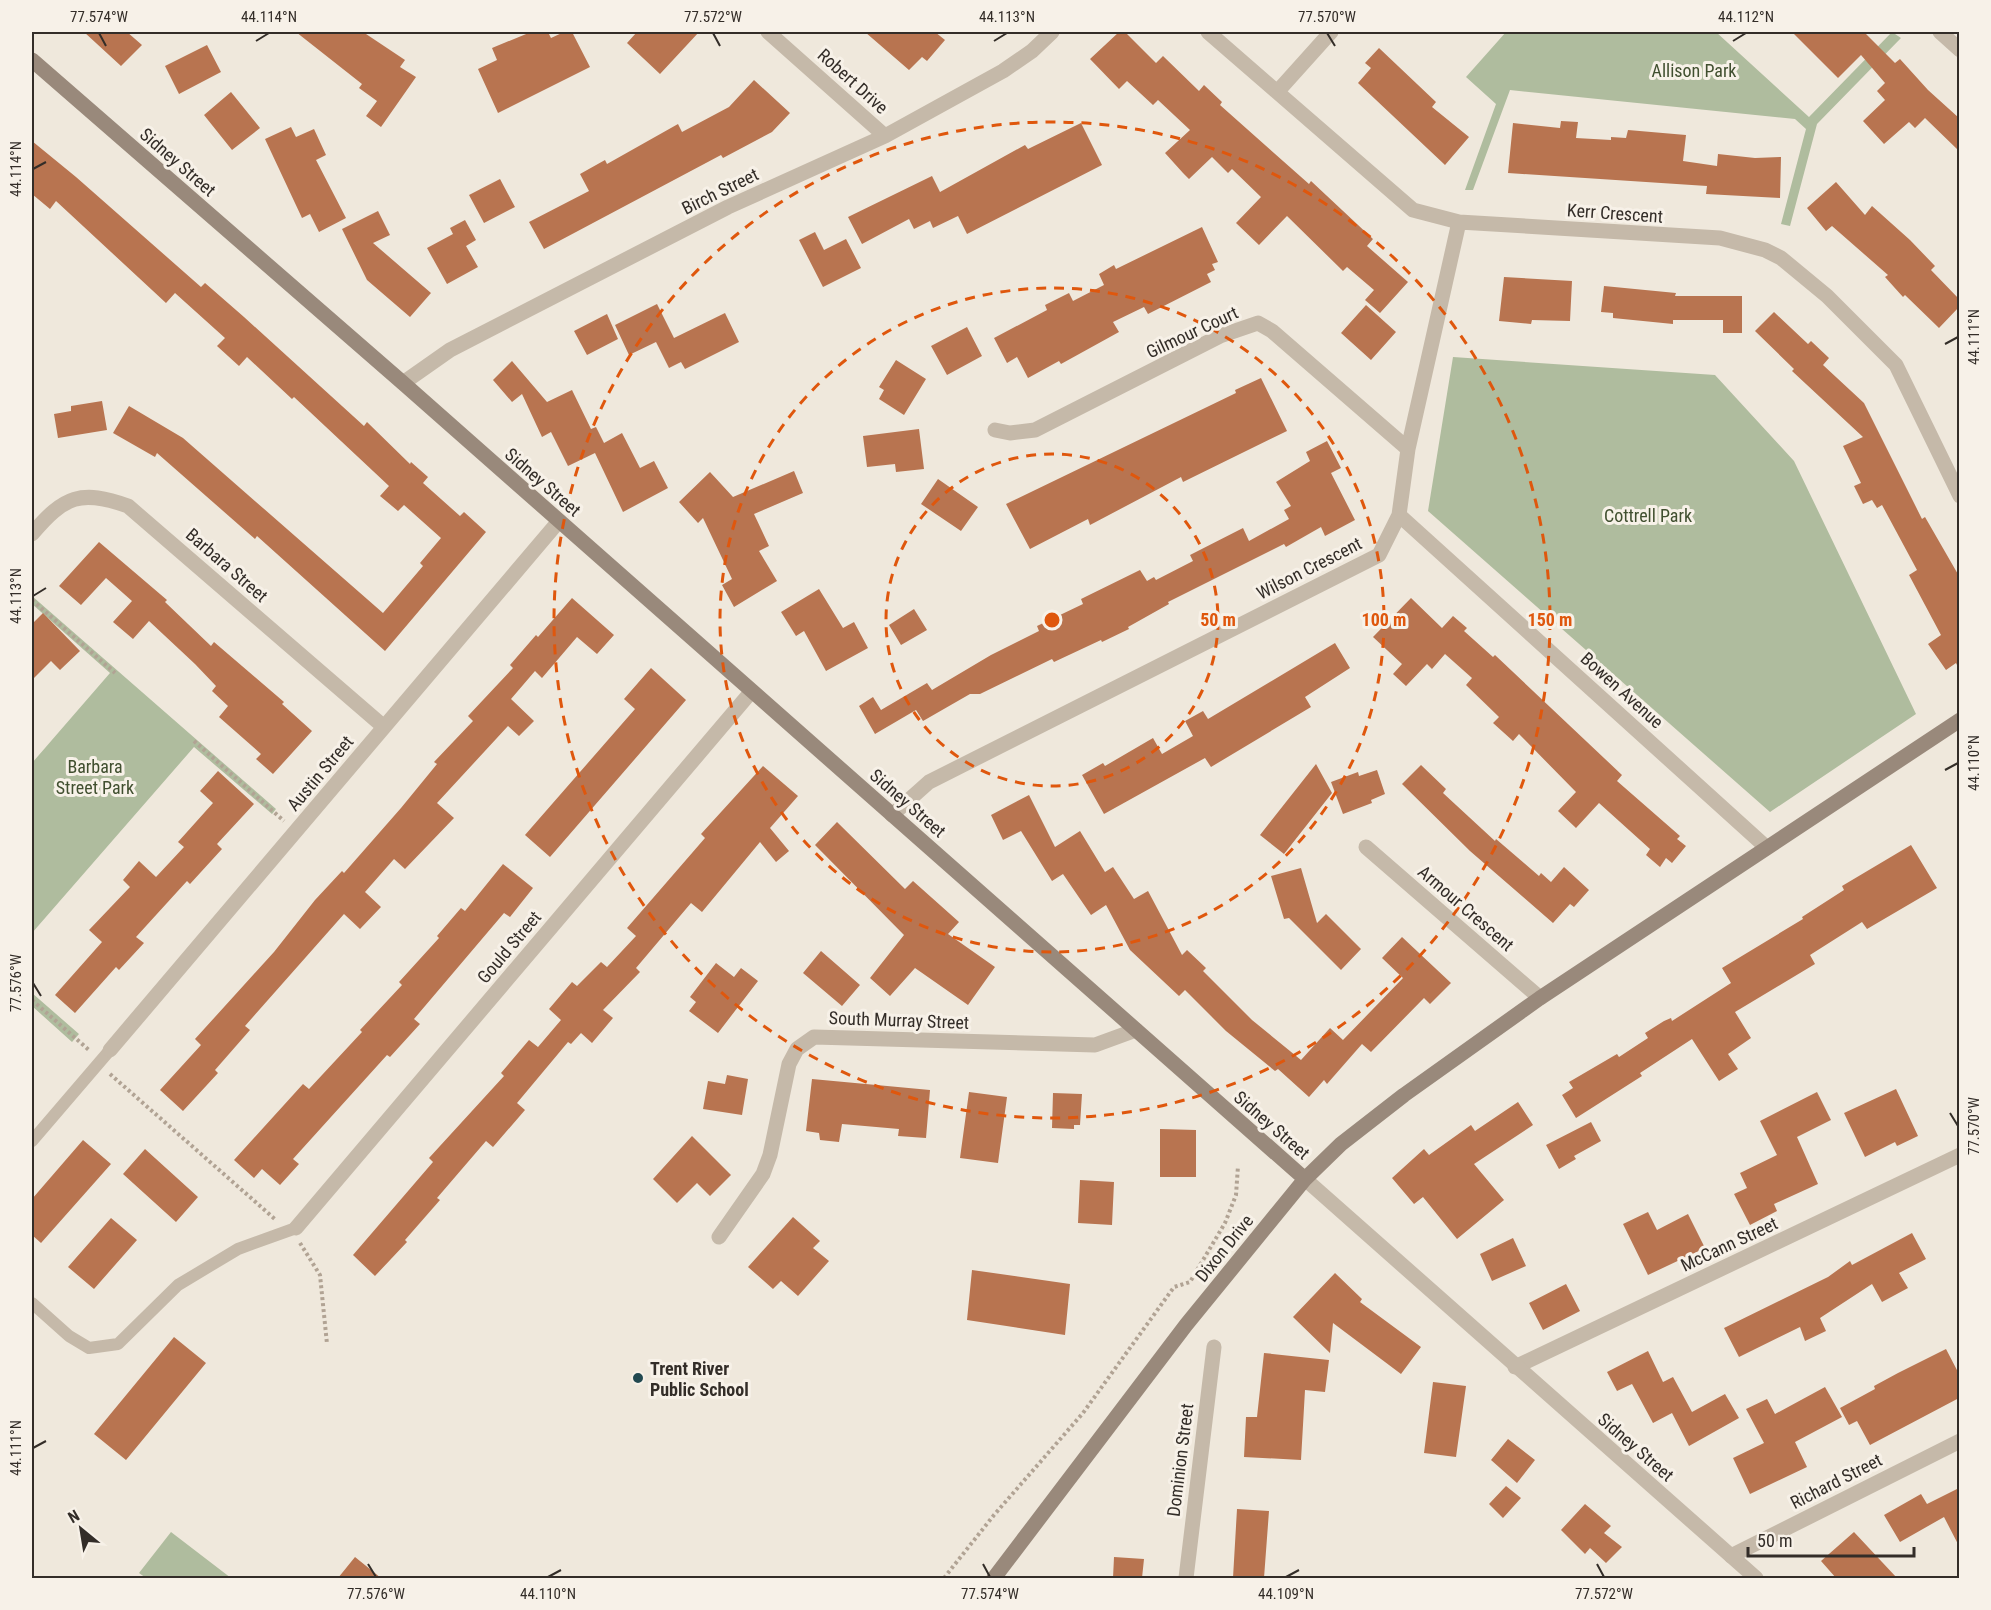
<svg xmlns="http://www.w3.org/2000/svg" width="1991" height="1610" font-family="'Roboto Condensed',sans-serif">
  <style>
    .green { fill: #afbc9e }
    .building { fill: #b87450 }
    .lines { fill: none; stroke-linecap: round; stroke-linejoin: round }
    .path { stroke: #b1a394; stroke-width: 4; stroke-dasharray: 3 3; stroke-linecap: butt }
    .service { stroke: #c5b9a9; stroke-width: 12 }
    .minor { stroke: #c5b9a9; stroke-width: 15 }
    .tertiary { stroke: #c5b9a9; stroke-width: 15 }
    .secondary { stroke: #99897b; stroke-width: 15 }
    .ticks { fill: none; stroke: #332d28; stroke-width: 2 }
    .ring { fill: none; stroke: #df570d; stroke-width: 3; stroke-dasharray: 10 8 }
    .poi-dot { fill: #224950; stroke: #f7f1e8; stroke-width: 2 }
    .labels { text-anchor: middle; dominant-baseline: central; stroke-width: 6; stroke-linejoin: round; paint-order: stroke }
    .park-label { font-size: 18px; fill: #404f2f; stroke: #f7f1e8 }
    .street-label { font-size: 18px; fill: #332d28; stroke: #f7f1e8 }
    .poi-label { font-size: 18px; font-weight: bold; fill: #332d28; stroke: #f7f1e8; text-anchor: start }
    .centre { fill: #df570d; stroke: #f7f1e8; stroke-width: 3 }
    .ring-label { font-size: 18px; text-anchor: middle; font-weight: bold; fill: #df570d; stroke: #f7f1e8; stroke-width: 6; stroke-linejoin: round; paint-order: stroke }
    .neatline { fill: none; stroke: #332d28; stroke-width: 2 }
    .ticks-label { font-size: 15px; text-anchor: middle; fill: #332d28 }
  </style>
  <rect width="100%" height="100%" fill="#efe8dc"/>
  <path class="green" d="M1506,32h210l93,85 83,-85 9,6 -84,86 -27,102 -9,-2 25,-95 -11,-10 -285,-29 -37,100h-8l31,-86 -30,-27z
    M1453,357l262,18 79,86 122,253 -146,98 -342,-301z
    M32,596l244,213 -4,5 -78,-67 -162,186v-170l78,-90 -78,-69z
    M32,993l47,41 -7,8 -40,-36z
    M171,1532l60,46h-85l-7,-5z"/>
  <path class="building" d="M84,32h43l15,13 -21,21z
    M296,32h67l42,28 -5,7 16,10 -35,50 -15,-11 11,-15 -18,-13 3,-4z
    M531,32h17l3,6 13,-6h8l18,35 -92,46 -20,-44 19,-9 -5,-12z
    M637,32h62l-39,42 -33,-31z
    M865,32h70l10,8 -18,21 -5,-4 -13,13z
    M1119,32h6l31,31 7,-7 36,35 5,-6 18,17 -2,3 89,79 2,-3 62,58 -6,7 41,36 -28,31 -15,-13 9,-10 -27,-23 -4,4 -56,-55 -28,29 -23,-22 25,-26 -29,-28 -4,4 -16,-16 -23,22 -6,-6 -18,-20 25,-23 -32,-30 -5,5 -26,-24 -8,8 -29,-30z
    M1792,32h72l31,31 5,-4 28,31 31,28v33l-34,-33 -10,10 -6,-6 -25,22 -21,-23 22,-21 -8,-9 8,-8 -24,-28 -23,23z
    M207,45l14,27 -42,22 -14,-28z
    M1379,48l57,54 -4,5 37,30 -24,28 -87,-82 13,-15 -6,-5z
    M754,80l36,33 -18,19 -49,26 -2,-3 -177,94 -15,-27 60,-31 -9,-17 25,-14 2,4 71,-40 4,8 47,-25z
    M231,92l29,36 -28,22 -28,-35z
    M1561,121l17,1 -2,16 35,2v-3l15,1 2,-8 58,5 -3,26 34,5 1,-12 37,4 26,-1 -1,41 -74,-4 1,-8 -199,-13 5,-50 47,5z
    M1081,123l21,42 -135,69 -9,-18 -25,12 -3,-7 -16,8 -5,-10 -47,25 -14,-27 84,-41 8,16 85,-47 3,4z
    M291,127l5,10 18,-8 12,26 -10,5 30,58 -27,14 -9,-18 -8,4 -37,-79z
    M32,141l44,36 125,110 4,-4 39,34 120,109 3,-4 43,42 1,-2 17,15 -5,6 37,33 4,-4 22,20 -101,119 -128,-115 -2,3 -98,-86 -2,4 -42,-24 16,-27 54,32 200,175 40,-47 -3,-3 21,-25 -37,-33 -6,6 -18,-15 9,-10 -95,-89 -2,2 -45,-42 -8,9 -22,-20 8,-8 -50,-45 -9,10 -110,-102 -6,8 -18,-15z
    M500,179l15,28 -31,16 -15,-28z
    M1836,182l29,33 7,-9 38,34 25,26 -4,4 28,29v8l-20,21 -34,-33 -2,2 -18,-20 3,-2 -56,-49 -6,5 -19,-23z
    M378,211l12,24 -17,8 58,50 -21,24 -43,-37 -25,-51z
    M465,220l11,20 -10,6 12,21 -31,17 -20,-36 26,-14 -3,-6z
    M1202,227l16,35 -6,2 3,6 -8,4 4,8 -63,32 -4,-7 -31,15 6,10 -58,32 -2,-3 -31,17 -11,-21 -10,6 -13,-25 53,-28 -2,-5 24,-12 4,8 31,-16 -5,-11 15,-9 2,4z
    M815,232l9,18 22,-11 15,29 -38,19 -24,-47z
    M1504,277l68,4 -2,40 -38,-1 -1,4 -32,-3z
    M1604,286l72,7 -1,3h67v37h-19v-13h-50v4l-60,-6v-5l-12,-1z
    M657,304l17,34 51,-25 14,29 -54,27 -4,-7 -12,6 -13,-26 -27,13 -14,-30z
    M1366,305l30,27 -25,28 -30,-27z
    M1774,312l34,32 3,-3 18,17 -6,7 41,38 58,116 3,-2 34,59v93l-3,-6 -10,7 -18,-26 13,-9 -32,-60 8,-5 -35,-65 -5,3 -5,-8 -9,4 -9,-18 7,-3 -18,-37 20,-9 -71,-66 2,-2 -39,-38z
    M607,314l11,25 -31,16 -13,-24z
    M967,327l15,29 -35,19 -16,-29z
    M896,360l30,19 -22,36 -25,-16 5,-9 -5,-3z
    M512,361l35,41 25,-12 19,39 5,-2 8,16 18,-10 18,35 14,-7 14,27 -45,24 -28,-59 -27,13 -17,-34 -9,5 -20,-43 -10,8 -19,-22z
    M1261,378l26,53 -104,51 -2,-5 -91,48 -2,-6 -58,30 -24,-45 230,-111 -1,-3z
    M102,401l5,29 -49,8 -4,-24 17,-3v-5z
    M919,429l5,40 -28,3 -1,-8 -28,3 -4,-31z
    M1327,441l14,27 -10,5 24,47 -30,16 -4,-9 -35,20 -2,-3 -116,58 1,2 -41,23 1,2 -27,13 -1,-2 -47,22 -2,-3 -72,35h-10l-47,27 -7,-11 -41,24 -16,-28 14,-9 8,13 46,-27 5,7 59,-35 48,-24 -2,-5 46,-22 -2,-5 59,-29 7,11 7,-4 2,3 37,-19 -3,-6 53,-27 6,13 40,-22 -5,-9 7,-4 -15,-24 34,-21 -4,-9z
    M794,471l9,22 -49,21 15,32 -10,5 18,30 -43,26 -12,-22 10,-6 -29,-61 -5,5 -19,-21 31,-30 23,25z
    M938,479l40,28 -17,24 -40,-27z
    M99,542l68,58 -2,2 46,44 3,-4 70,60 -2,2 30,27 -39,43 -17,-15 5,-5 -42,-37 9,-11 -16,-15 4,-5 -21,-22 -46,-43 -16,18 -20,-17 19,-21 -26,-23 -25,27 -22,-19z
    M819,589l24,39 11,-6 14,26 -42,23 -22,-40 -8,5 -15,-24z
    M572,598l42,37 -17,19 -20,-17 -35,41 -7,-7 -24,28 23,22 -15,15 -11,-10 -71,77 17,15 -49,51 -11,-10 -29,33 16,15 -21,22 -16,-15 -99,112 5,4 -35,40 3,3 -35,38 -23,-21 41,-45 -6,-6 79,-87 41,-52 27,-29 2,2 57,-65 36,-44 -3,-2 39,-41 -5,-5 45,-48 -3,-3 26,-30 2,2z
    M1411,598l31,30 11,-12 14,12 -3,3 29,26 2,-2 127,120 -5,6 63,55 -3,3 9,7 -14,17 -6,-5 -6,9 -14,-12 4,-6 -51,-46 -23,25 -18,-17 18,-19 -57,-58 -6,7 -20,-18 6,-6 -33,-32 6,-7 -27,-24 -13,15 -5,-5 -21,22 -13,-12 9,-10 -29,-27z
    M914,609l13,21 -26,15 -12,-20z
    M43,613l37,38 -20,19 -9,-9 -19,19v-56z
    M1335,643l15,25 -45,29 6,10 -100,60 -6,-9 -101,56 -22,-39 21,-12 2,3 48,-28 9,16 31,-18 -8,-15 18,-10 5,8z
    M651,668l35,32 -136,157 -25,-22 110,-126 -11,-10z
    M1316,764l16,29 -48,61 -24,-19z
    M1421,765l25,24 -3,4 52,48 1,-2 43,37 2,-3 10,9 13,-15 25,23 -15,17 -4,-3 -17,19 -83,-72 -68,-67z
    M763,766l35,30 -28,32 19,23 -13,11 -16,-20 -58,70 -11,-9 -55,65 4,4 -37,38 10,8 -21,25 -11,-10 -10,11 -3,-2 -51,61 8,7 -32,37 -7,-6 -49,57 3,2 -35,40 2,2 -32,34 -22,-21 80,-93 -4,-4 75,-82 -3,-3 28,-33 9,7 23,-27 -12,-11 23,-27 5,4 24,-24 6,5 29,-31 -9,-8 78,-90 -4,-4z
    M1377,770l8,24 -14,6 1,3 -29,11 -12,-32 27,-10 1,4z
    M218,771l36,33 -37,40 5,5 -32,35 -3,-3 -51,56 8,6 -25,27 -3,-3 -41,46 -20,-18 47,-53 -13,-12 41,-43 -7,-7 16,-19 17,16 28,-30 -6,-5 35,-39 -13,-12z
    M1029,795l26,52 25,-16 25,41 8,-5 21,32 14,-8 34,64 5,-5 19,18 -3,3 49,49 49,40 29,-32 13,12 60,-62 -21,-20 20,-21 49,46 -21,21 -6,-6 -53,54 -9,-8 -35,40 -3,-4 -15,17 -31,-28 -3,2 -49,-40 -41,-41 -6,6 -49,-46 -24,-45 -15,10 -28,-41 -11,7 -31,-50 -18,9 -12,-25z
    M837,822l68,67 8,-8 46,41 -11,12 47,33 -27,38 -53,-37 -25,28 -20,-18 34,-43 -89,-90z
    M1911,845l26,43 -70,41 -5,-7 -52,33 5,9 -80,48 16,26 -23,16 10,15 -19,12 -27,-42 -52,34 2,3 -66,42 -14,-23 11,-7 -4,-6 48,-28 2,3 29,-19 -3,-5 19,-12 7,-3 1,3 59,-38 -9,-15 81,-49 -1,-2 42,-27 -2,-4z
    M503,864l30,24 -23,29 -6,-4 -90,106 6,5 -30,33 -3,-2 -94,104 6,5 -19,21 -18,-16 -8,9 -20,-18 69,-76 6,5 53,-57 -2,-2 42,-45 -3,-3 40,-44 -2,-2 24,-28 4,3z
    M1301,868l16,55 9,-9 35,35 -20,21 -52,-52 -5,1 -13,-43z
    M821,951l39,34 -18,21 -39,-33z
    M716,963l18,14 7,-9 17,13 -40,52 -29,-22 7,-9 -6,-5z
    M727,1075l21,4 -6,36 -39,-6 5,-28 17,3z
    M812,1079l118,11 -4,48 -28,-2 1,-7 -57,-5 -3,18 -19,-2 -1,-7 -13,-2z
    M1896,1089l22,47 -21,10 -2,-4 -30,15 -21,-44z
    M969,1092l38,5 -9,66 -38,-5z
    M1817,1092l14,28 -34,17 21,47 -44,20 3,7 -27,14 -16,-31 13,-6 -7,-15 37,-18 -17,-34z
    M1053,1093l29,1 -2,31h-6v4l-22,-1z
    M1518,1102l15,23 -59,39 30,36 -47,39 -34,-42 -9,7 -22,-26 32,-29 5,6 42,-30 4,6z
    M1591,1122l10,19 -27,15 2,3 -17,10 -13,-24z
    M1160,1129l36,1v47h-36z
    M692,1136l39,39 -21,21 -13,-13 -20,20 -24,-24z
    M83,1140l28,24 -70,79 -9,-8v-36z
    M145,1149l53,48 -22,25 -53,-48z
    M1080,1180l34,2 -2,43 -34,-2z
    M1648,1212l9,18 31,-16 17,34 -57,27 -25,-51z
    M793,1217l27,24 -7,7 16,13 -31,35 -17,-15 -8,8 -25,-22z
    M111,1218l26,22 -43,49 -26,-22z
    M1912,1233l14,26 -27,14 9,15 -26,14 -10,-18 -52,34 6,13 -21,10 -5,-14 -61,30 -15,-29 104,-51 22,-16 2,4z
    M1513,1238l13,28 -34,15 -12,-27z
    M972,1270l98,14 -5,51 -98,-15z
    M1335,1273l27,26 -2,3 61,45 -20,27 -68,-51 -3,30 -37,-36z
    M1566,1284l14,27 -37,19 -14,-27z
    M174,1337l32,26 -80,97 -32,-26z
    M1946,1349l13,25v24l-89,47 -13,-24 -8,4 -9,-17 35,-19 -1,-3 24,-13z
    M1648,1351l15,31 10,-5 19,35 33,-18 14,24 -50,28 -17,-33 -19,10 -21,-39 -15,7 -10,-19z
    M1264,1353l65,7 -4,32 -20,-2 -4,70 -57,-3 2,-40h11z
    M1433,1382l33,4 -10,71 -32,-4z
    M1825,1387l17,30 -47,25 12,25 -57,27 -17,-36 31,-15 -18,-34 21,-10 8,15z
    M1508,1439l27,21 -18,23 -26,-23z
    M1506,1486l15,12 -18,20 -14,-14z
    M1959,1488v58l-15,-29 -44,25 -16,-27 37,-21 6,10z
    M1585,1504l26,22 -7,7 18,14 -16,16 -16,-15 -5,6 -24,-24z
    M1237,1509l32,2 -5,67h-31z
    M1854,1532l28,30 15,16h-61l-15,-17z
    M355,1557l26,21h-43z
    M1114,1557l30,2 -2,19h-29z"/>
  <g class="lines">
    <path class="path" d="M32,600l83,73
      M194,741l90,80
      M32,1000l58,51
      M110,1074l166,146
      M300,1243l20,32 7,69
      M944,1578l50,-63 89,-102 91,-126 16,-5 35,-59 11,-28 2,-29"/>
    <path class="service" d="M32,1141l78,-91
      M32,1303l37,33 20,12 29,-4 60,-59 60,-36 58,-21"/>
    <path class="minor" d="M768,32l117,104
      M1208,32l205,178 46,12 261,16 45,12 16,8 46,38 69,69 64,131
      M1278,91l53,-59
      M403,383l47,-33 278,-143 157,-71 118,-65 29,-20 20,-19
      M995,430l15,3 25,-3 185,-94 38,-13 14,8 136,118
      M1399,515l367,332
      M32,534c32,-38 49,-45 96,-28l256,221
      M892,815l37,-33 450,-227 20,-40 9,-66 51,-227
      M1366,847l174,151
      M110,1050l449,-529
      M296,1228l455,-536
      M719,1237l44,-63 7,-19 19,-91 8,-15 17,-12 281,8 41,-15
      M1515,1367l445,-212
      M1731,1556l229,-115
      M1186,1578l28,-231"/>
    <path class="tertiary" d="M1940,32l20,18
      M1305,1179l451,399"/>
    <path class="secondary" d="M32,60l371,323 902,796
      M994,1578l192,-253 119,-146 36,-35 63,-49 136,-97 420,-278"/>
  </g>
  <path class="ticks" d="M99,33l7,13M713,33l7,13M1327,33l8,13M256,41l13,-8M994,41l13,-8M1733,41l13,-8M33,169l13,-7M1945,344l13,-7M33,596l13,-8M1945,770l13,-7M33,983l8,13M1950,1113l8,13M33,1448l13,-7M368,1564l8,13M983,1564l7,13M1597,1564l7,13M548,1577l13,-7M1286,1577l13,-7"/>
  <g class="ring">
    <circle cx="1052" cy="620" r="166"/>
    <circle cx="1052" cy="620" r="332"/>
    <circle cx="1052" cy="620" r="498"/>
  </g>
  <circle class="poi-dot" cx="638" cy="1378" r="6"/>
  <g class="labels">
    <g class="park-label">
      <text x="1694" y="70">Allison Park</text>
      <text x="1648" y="515">Cottrell Park</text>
      <text x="95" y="766">Barbara<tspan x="95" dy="21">Street Park</tspan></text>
    </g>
    <g class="street-label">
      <text transform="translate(853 81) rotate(42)">Robert Drive</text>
      <text transform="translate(178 162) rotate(41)">Sidney Street</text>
      <text transform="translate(720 191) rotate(-26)">Birch Street</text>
      <text transform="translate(1615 213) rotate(4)">Kerr Crescent</text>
      <text transform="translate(1192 332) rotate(-25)">Gilmour Court</text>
      <text transform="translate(543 482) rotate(41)">Sidney Street</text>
      <text transform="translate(227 565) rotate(41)">Barbara Street</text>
      <text transform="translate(1309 568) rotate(-27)">Wilson Crescent</text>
      <text transform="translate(1622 690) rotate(42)">Bowen Avenue</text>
      <text transform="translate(320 773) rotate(-50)">Austin Street</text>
      <text transform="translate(908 803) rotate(41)">Sidney Street</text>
      <text transform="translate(1466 908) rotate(41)">Armour Crescent</text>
      <text transform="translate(509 947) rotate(-50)">Gould Street</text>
      <text transform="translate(899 1020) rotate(2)">South Murray Street</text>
      <text transform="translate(1272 1125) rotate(41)">Sidney Street</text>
      <text transform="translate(1729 1244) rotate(-25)">McCann Street</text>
      <text transform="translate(1224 1248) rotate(-51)">Dixon Drive</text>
      <text transform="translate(1636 1447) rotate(41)">Sidney Street</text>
      <text transform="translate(1180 1460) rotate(-83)">Dominion Street</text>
      <text transform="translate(1836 1481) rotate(-27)">Richard Street</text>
    </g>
    <g class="poi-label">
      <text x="650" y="1368">Trent River<tspan x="650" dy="21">Public School</tspan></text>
    </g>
  </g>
  <circle cx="1052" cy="620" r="9" class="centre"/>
  <g class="ring-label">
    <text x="1218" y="626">50 m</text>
    <text x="1384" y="626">100 m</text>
    <text x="1550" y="626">150 m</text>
  </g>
  <rect width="1991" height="1610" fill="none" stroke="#f7f1e8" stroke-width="66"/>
  <g transform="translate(81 1529) rotate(330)" stroke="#f7f1e8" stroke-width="4.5" paint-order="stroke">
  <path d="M0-4.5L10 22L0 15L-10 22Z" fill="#332d28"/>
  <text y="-9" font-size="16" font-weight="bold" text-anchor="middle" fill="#332d28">N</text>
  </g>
  <path d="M1748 1547v9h166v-9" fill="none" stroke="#332d28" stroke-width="3"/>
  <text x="1757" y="1547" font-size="18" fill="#332d28" stroke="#f7f1e8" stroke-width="4.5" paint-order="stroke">50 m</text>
  <rect x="33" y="33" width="1925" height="1544" class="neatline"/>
  <g class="ticks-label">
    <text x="99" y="22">77.574°W</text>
    <text x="269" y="22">44.114°N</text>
    <text x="713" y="22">77.572°W</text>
    <text x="1007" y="22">44.113°N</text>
    <text x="1327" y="22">77.570°W</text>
    <text x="1746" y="22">44.112°N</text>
    <text transform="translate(16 169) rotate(-90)" y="5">44.114°N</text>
    <text transform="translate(1974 337) rotate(-90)" y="5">44.111°N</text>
    <text transform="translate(16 596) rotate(-90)" y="5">44.113°N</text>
    <text transform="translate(1974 763) rotate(-90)" y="5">44.110°N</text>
    <text transform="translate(16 983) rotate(-90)" y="5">77.576°W</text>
    <text transform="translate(1974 1126) rotate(-90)" y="5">77.570°W</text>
    <text transform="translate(16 1448) rotate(-90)" y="5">44.111°N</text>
    <text x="376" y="1599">77.576°W</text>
    <text x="548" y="1599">44.110°N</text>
    <text x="990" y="1599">77.574°W</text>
    <text x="1286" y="1599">44.109°N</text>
    <text x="1604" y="1599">77.572°W</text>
  </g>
</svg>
